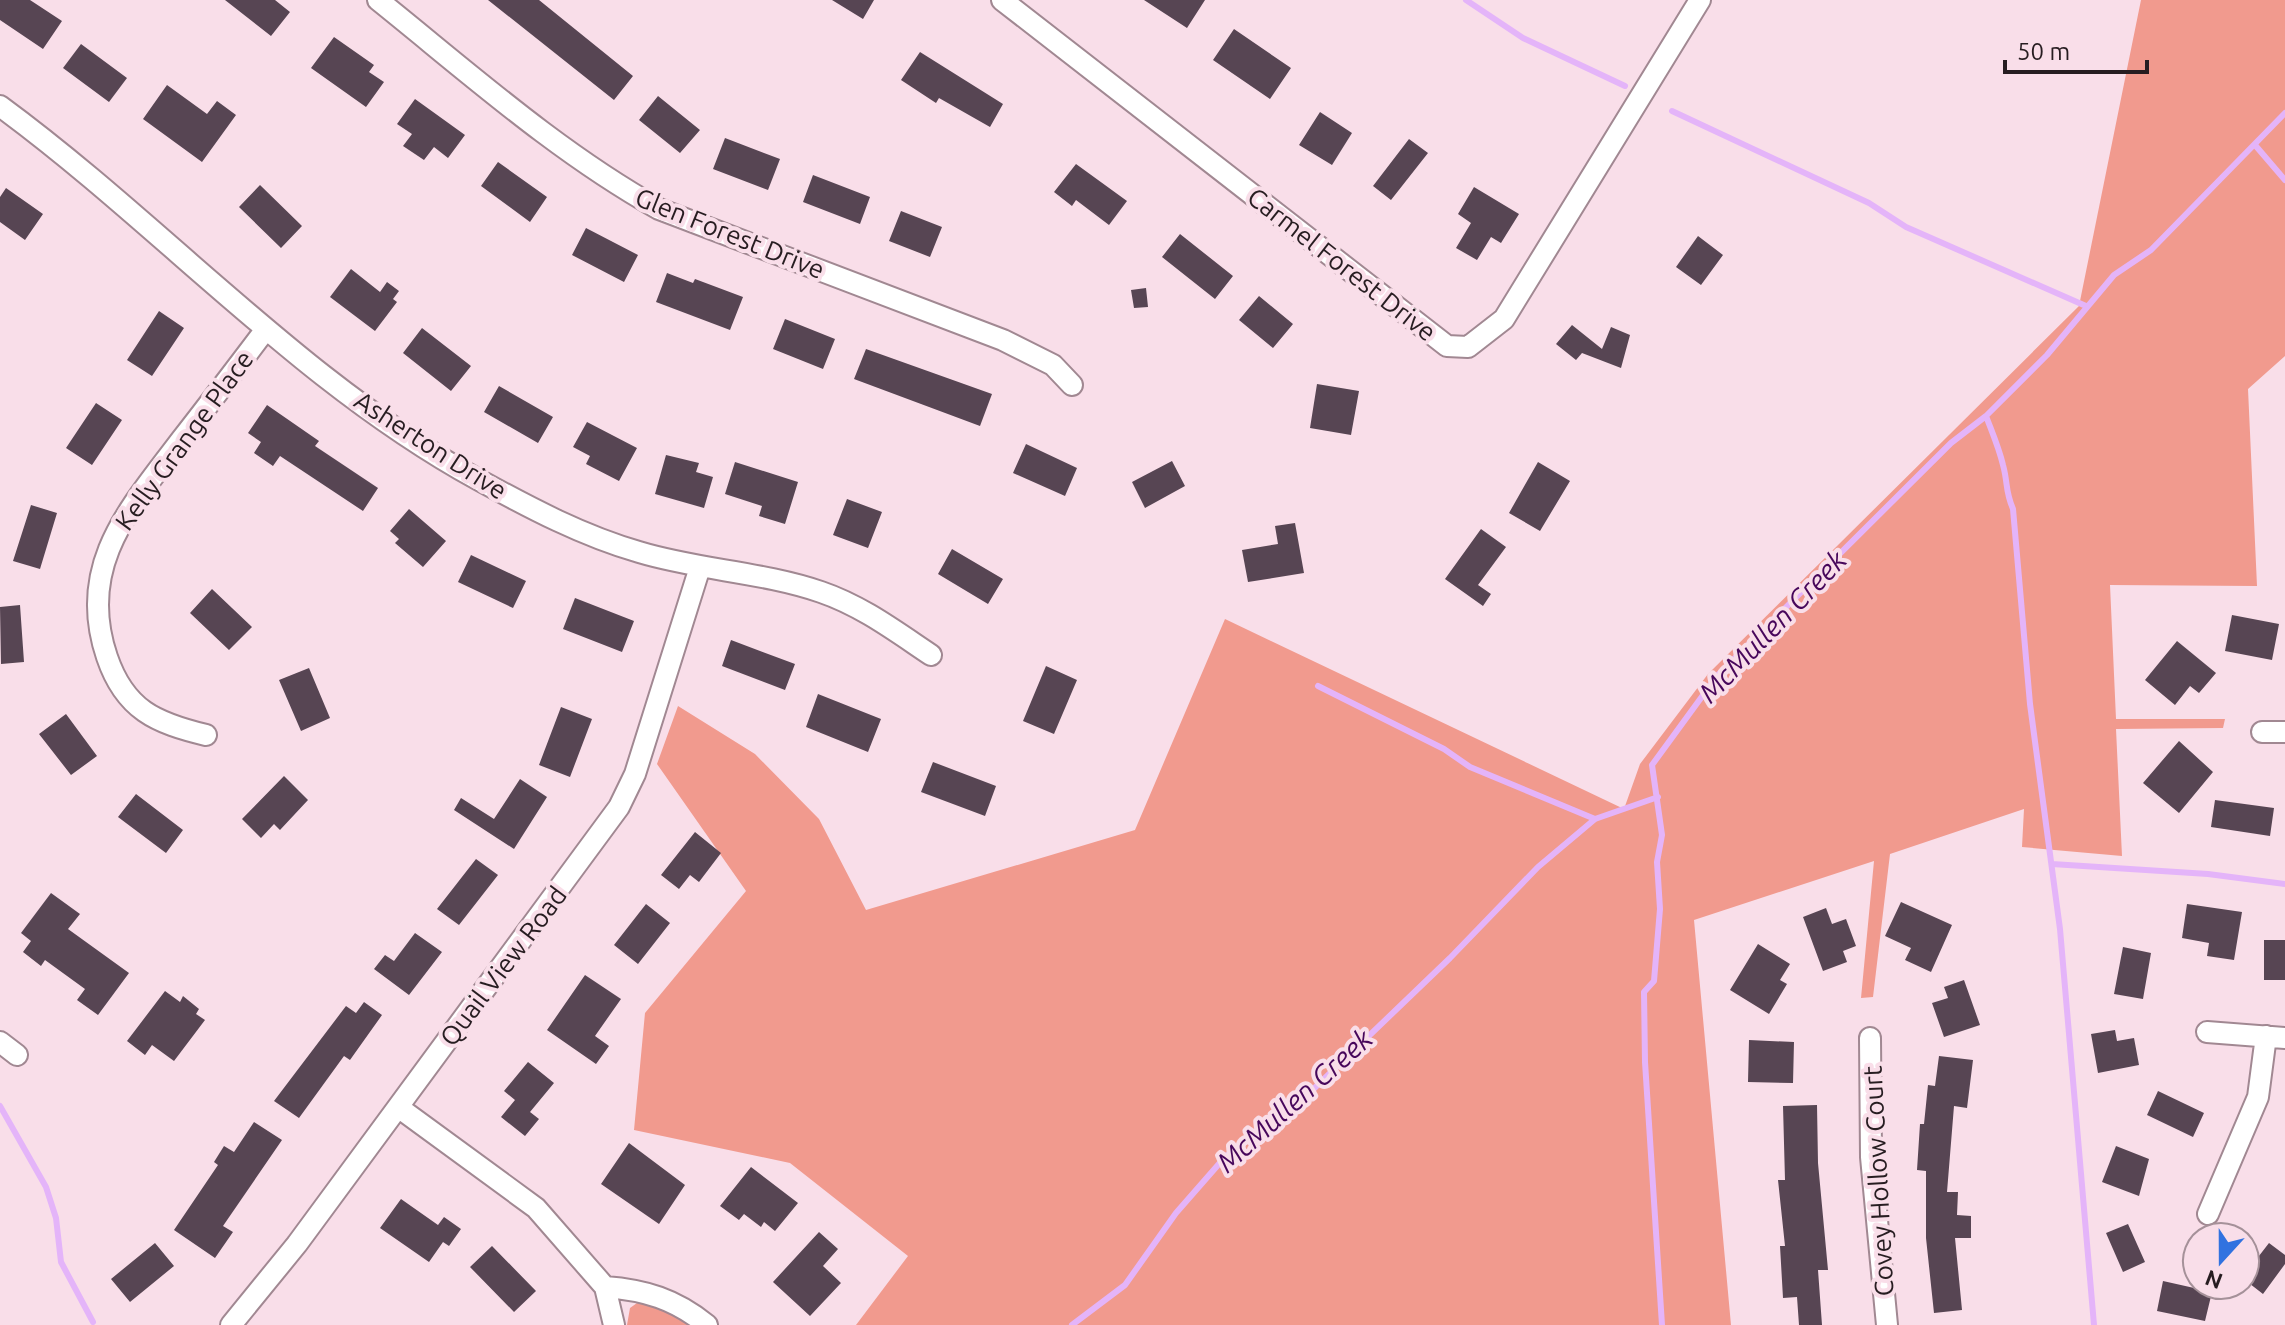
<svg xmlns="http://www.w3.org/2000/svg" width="2285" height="1325" font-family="Ubuntu,sans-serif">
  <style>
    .green { fill: #f19a8e }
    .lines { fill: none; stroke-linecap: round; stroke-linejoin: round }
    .stream { stroke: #e4b4f9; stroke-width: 6 }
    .building { fill: #574553 }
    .street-casing { stroke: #a18892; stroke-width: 24 }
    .street { stroke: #fff; stroke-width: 20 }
    .labels { text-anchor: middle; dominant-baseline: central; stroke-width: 8; stroke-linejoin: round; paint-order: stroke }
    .street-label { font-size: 26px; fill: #271d21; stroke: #f9dee9 }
    .water-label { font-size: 28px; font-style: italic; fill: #47075b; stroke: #f9dee9 }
  </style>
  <rect width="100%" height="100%" fill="#f9dee9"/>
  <path class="green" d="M2141,0h144v356l-37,33 9,197 -147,-1 6,134h109l-2,9 -107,1 6,127 -100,-9 2,-38 -134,45 -17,143 -12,1 13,-137 -180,59 37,405h-875l52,-69 -118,-93 -156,-33 11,-117 101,-122 -89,-127 21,-58 77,48 64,65 47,91 269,-80 90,-211 399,190 16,-45 68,-90 371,-368z
    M637,1303l22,3 30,19h-62l3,-17z"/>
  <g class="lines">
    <path class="stream" d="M1466,0l57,38 102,48
      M1672,111l197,92 37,24 180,79
      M2255,145l30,35
      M1986,416c6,16 13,32 17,49 5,18 2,26 10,44l17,195 30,225 34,396
      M1318,686l126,63 26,18 125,52
      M2052,864l156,10 77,10
      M0,1106l46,81 10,31 5,44 32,60
      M1072,1325l53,-40 51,-72 49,-56 75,-55 150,-144 88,-91 57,-48 63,-22
      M1662,1325l-17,-263 -1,-70 10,-11 6,-72 -3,-47 5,-27 -10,-70 65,-89 234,-233 35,-27 61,-61 67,-80 37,-25 134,-137"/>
  </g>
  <path class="building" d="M0,0h30l32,21 -19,28 -43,-29z
    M225,0h50l15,12 -19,24z
    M488,0h51l94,76 -19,24z
    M832,0h42l-11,19z
    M1144,0h61l-18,28z
    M1234,29l57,39 -21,31 -57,-39z
    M334,37l40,28 -5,7 15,10 -18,25 -55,-39z
    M81,44l46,34 -18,24 -46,-34z
    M920,52l83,52 -13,23 -51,-29 -3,5 -35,-23z
    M167,85l40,29 10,-13 19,14 -34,47 -59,-43z
    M658,96l42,34 -20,23 -41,-33z
    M415,99l50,36 -17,23 -14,-11 -10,13 -21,-14 9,-12 -15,-10z
    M1320,112l32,21 -20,32 -33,-20z
    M725,138l55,21 -12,31 -55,-21z
    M1409,139l19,14 -37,47 -18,-14z
    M498,162l49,35 -17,25 -49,-36z
    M1076,164l51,37 -18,24 -33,-25 -4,6 -18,-14z
    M813,175l57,22 -10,27 -57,-22z
    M260,185l42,41 -21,22 -42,-41z
    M1474,187l45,27 -18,29 -10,-6 -14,23 -21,-12 15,-25 -13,-9z
    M6,188l37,26 -18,26 -25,-18v-25z
    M901,211l41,16 -12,30 -41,-16z
    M586,228l52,27 -14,27 -52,-27z
    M1180,234l53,42 -18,23 -53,-42z
    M1698,236l25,19 -22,30 -25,-18z
    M351,269l29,23 7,-10 12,9 -6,8 4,3 -22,29 -45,-34z
    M667,273l26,10 2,-4 48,18 -13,33 -74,-28z
    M1146,288l2,19 -14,1 -3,-18z
    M1259,296l34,28 -20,24 -34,-28z
    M159,311l25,17 -32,48 -25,-16z
    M785,319l50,20 -12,30 -50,-20z
    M1572,325l30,24 9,-22 19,8 -9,33 -39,-15 -6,7 -20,-16z
    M422,328l49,38 -20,25 -48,-38z
    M866,349l126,45 -12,32 -126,-47z
    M1317,384l42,7 -8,44 -41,-7z
    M499,386l54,31 -15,26 -54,-31z
    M96,403l26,17 -30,45 -26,-17z
    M267,405l52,36 -4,5 63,42 -15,23 -83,-55 -7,10 -19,-13 7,-11 -13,-9z
    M587,422l50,26 -18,33 -33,-17 4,-8 -17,-9z
    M1026,444l51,24 -12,28 -52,-23z
    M666,455l33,8 -3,9 17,5 -9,31 -49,-14z
    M1172,461l13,25 -40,22 -13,-26z
    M735,462l63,20 -13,42 -26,-8 3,-10 -37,-12z
    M1538,462l32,19 -30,50 -31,-18z
    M847,499l35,13 -14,36 -35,-13z
    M31,505l26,8 -17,56 -27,-8z
    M409,509l37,32 -23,26 -28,-24 4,-4 -9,-8z
    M1295,523l9,50 -56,9 -6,-32 36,-6 -3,-18z
    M1481,529l25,18 -28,38 13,9 -8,12 -38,-27z
    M952,549l51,30 -15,25 -50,-30z
    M471,555l55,26 -13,27 -55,-26z
    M212,589l40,38 -23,23 -39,-37z
    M575,598l59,23 -12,31 -59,-23z
    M20,605l4,57 -23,2 -1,-57z
    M2232,615l47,9 -7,36 -47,-9z
    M731,640l64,24 -10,26 -63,-24z
    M2177,641l39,32 -17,20 -9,-7 -15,19 -30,-25z
    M1046,666l31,14 -23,54 -31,-13z
    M309,668l21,50 -29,13 -22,-51z
    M818,694l63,25 -13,33 -62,-25z
    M561,707l31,12 -22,58 -31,-12z
    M66,714l31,42 -26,19 -32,-41z
    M2179,741l34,31 -34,41 -36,-30z
    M933,762l63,24 -11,30 -64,-24z
    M284,776l24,24 -28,30 -6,-6 -13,14 -19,-19z
    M520,779l27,18 -33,52 -60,-39 7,-12 33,21z
    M136,794l47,36 -17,23 -48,-36z
    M2215,800l59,8 -4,28 -59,-9z
    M695,832l26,21 -22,29 -9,-7 -11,14 -18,-14z
    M476,859l22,16 -39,50 -22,-16z
    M51,893l29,21 -12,15 61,44 -31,42 -21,-15 8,-11 -40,-29 -4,6 -18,-14 8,-11 -10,-8z
    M1901,902l51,23 -21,47 -26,-12 6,-12 -26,-12z
    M646,904l24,19 -32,41 -24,-19z
    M2187,904l55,8 -8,48 -27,-4 2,-13 -27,-5z
    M1826,908l6,16 14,-5 10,27 -13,5 4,11 -24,9 -20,-54z
    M415,933l27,19 -33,43 -35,-26 11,-14 9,6z
    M2264,940h21v40h-21z
    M1758,944l32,20 -10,16 7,4 -18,30 -39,-24z
    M2123,947l28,6 -8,46 -29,-5z
    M585,975l36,24 -26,37 14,10 -13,18 -49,-34z
    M1964,980l16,45 -36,12 -12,-34 16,-5 -4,-11z
    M165,991l15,11 3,-6 16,13 -3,5 9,6 -31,41 -22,-16 -7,10 -18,-14z
    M364,1002l18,13 -32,45 -6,-4 -45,62 -25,-17 72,-95 10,7z
    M2115,1030l2,11 17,-3 5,27 -41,8 -7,-39z
    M1749,1040l45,2 -1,41 -45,-1z
    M1939,1056l34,4 -6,48 -13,-2 -7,86h11l-1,23 14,1v22h-16l7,72 -28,3 -8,-75v-67l-9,-1 3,-46h4l4,-39 7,1z
    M528,1062l26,21 -24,29 9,7 -14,17 -24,-19 14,-17 -11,-9z
    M2158,1091l46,22 -11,24 -46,-22z
    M1817,1105l1,58 10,107h-10l4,55h-23l-2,-28 -14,1 -3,-52h5l-7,-66h7l-2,-74z
    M254,1122l28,18 -59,86 10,6 -18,26 -41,-28 44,-65 -4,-3 10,-16 10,6z
    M629,1143l56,42 -26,39 -58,-40z
    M2116,1146l33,13 -10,37 -37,-14z
    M751,1167l47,36 -23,28 -11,-9 -3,5 -17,-13 -5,6 -19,-14z
    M401,1199l37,26 6,-8 17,12 -12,17 -6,-4 -14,20 -49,-34z
    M2128,1224l17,38 -22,10 -17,-39z
    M819,1232l19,17 -15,17 18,17 -31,33 -37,-34z
    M155,1243l19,23 -44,36 -19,-23z
    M2269,1243l16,12v9l-22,30 -18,-14v-6z
    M492,1246l44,45 -22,21 -44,-45z
    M2163,1281l49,11 -7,29 -48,-10z"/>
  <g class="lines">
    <defs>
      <path id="street" d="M378,0c91,73 179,152 281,209l344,131 50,25 19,20
        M1002,0l445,346 21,1 36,-28 196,-319
        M0,106c162,119 301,277 479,374 51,28 104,56 160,72 59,18 124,20 182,40 41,14 74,39 110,63
        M2262,732h23
        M206,735c-50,-12 -81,-25 -99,-78 -31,-91 22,-148 74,-217 29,-37 57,-74 85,-111
        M2207,1032l78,6
        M1870,1038l1,119 16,168
        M0,1042l17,13
        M398,1107l138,101 69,79 9,38
        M2208,1214l50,-117 8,-61
        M605,1287c40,3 70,12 102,38
        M231,1325l66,-81 322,-437 16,-33 65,-207"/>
    </defs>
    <use href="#street" class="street-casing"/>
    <use href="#street" class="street"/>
  </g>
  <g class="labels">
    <g class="street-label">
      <text transform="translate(730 233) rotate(22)">Glen Forest Drive</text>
      <text transform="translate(1342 264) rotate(38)">Carmel Forest Drive</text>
      <text transform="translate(184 440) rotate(-54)">Kelly Grange Place</text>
      <text transform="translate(431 445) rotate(33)">Asherton Drive</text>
      <text transform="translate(503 966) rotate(-53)">Quail View Road</text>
      <text transform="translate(1878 1181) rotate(-93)">Covey Hollow Court</text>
    </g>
    <g class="water-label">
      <text transform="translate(1772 626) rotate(-46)">McMullen Creek</text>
      <text transform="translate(1294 1100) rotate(-42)">McMullen Creek</text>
    </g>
  </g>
  <g transform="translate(2221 1261) rotate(201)"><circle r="38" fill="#f9dee9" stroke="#a59199" stroke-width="2"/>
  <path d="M0-6L14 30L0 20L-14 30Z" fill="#3172e0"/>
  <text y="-12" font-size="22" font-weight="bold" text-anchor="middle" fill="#271d21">N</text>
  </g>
  <path d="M2005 60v12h142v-12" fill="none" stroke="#271d21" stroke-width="4"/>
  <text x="2017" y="60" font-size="24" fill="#271d21" stroke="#f9dee9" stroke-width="6" paint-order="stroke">50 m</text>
</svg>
